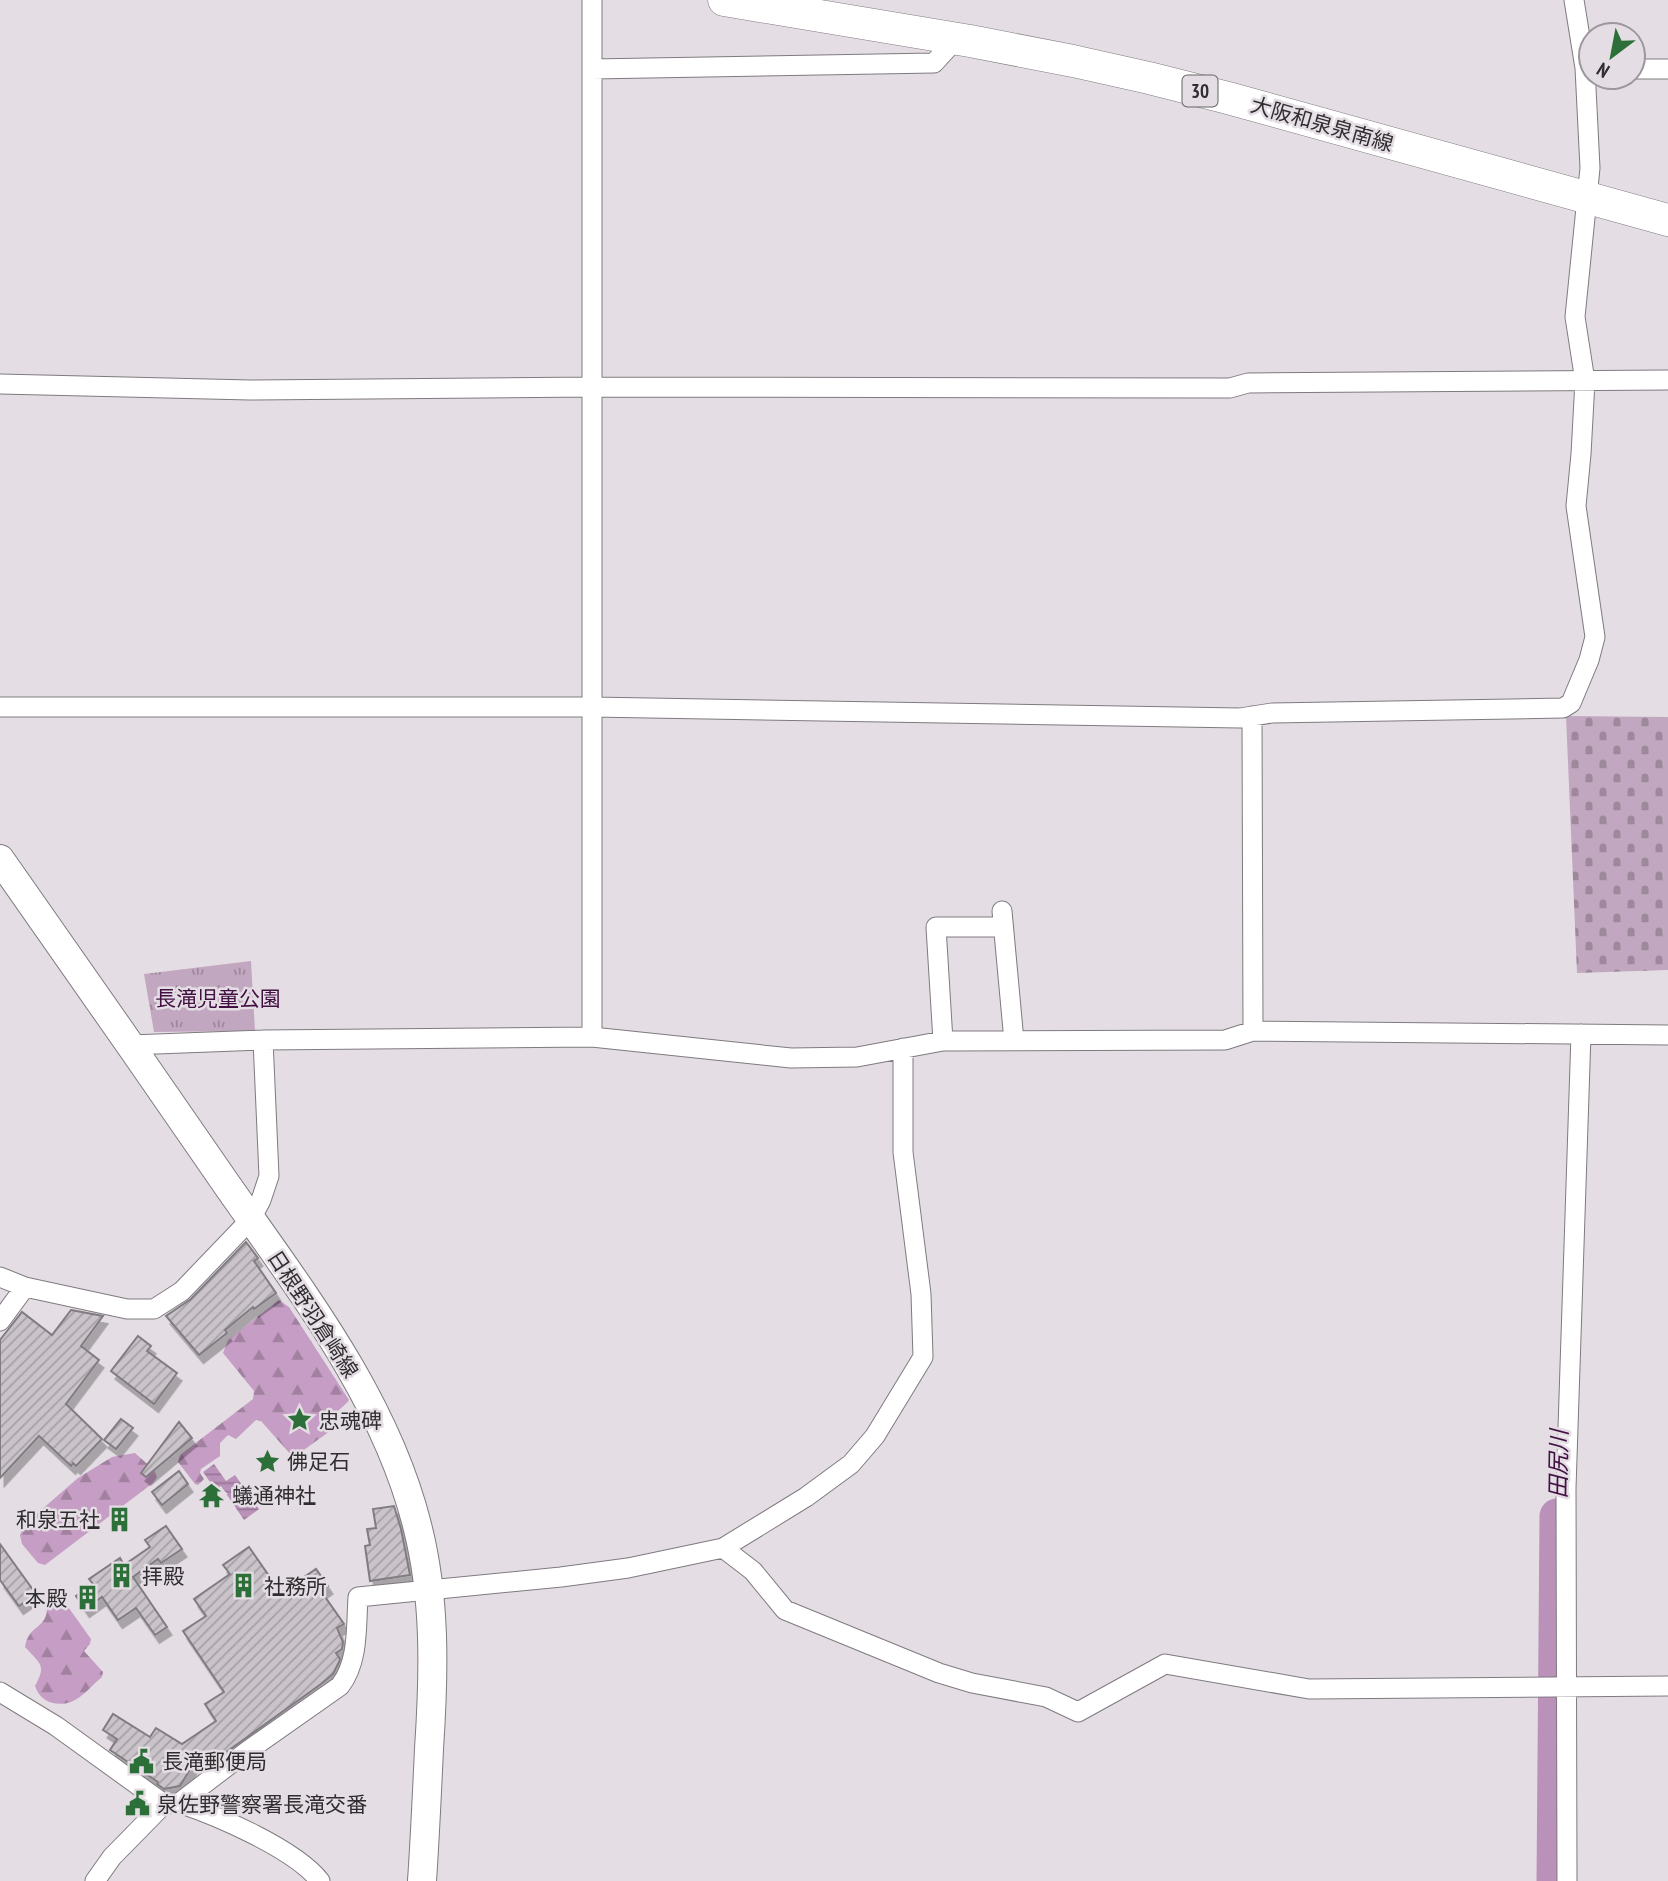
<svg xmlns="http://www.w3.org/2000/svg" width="1668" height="1881" font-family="'PT Sans Narrow','Noto Sans JP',sans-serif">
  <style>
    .grass { fill: url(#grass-tufts) }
    .forest { fill: url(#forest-firs) }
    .cemetery { fill: url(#cemetery-stones) }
    .water { fill: url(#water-rules) }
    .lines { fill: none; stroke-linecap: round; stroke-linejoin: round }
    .river { stroke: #ba91b9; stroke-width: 35 }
    .building { fill: url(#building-hatch); stroke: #817c81; stroke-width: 2; filter: url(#shadow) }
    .street-casing { stroke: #7f7a7f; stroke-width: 21 }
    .secondary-casing { stroke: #7f7a7f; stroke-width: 30 }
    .primary-casing { stroke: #7f7a7f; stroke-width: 33 }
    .street { stroke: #fff; stroke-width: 19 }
    .secondary { stroke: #fff; stroke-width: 28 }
    .primary { stroke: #fff; stroke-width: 32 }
    .labels { text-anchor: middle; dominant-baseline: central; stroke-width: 5; stroke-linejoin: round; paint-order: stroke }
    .shield { fill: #e4dee4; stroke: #656265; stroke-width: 2 }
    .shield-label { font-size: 19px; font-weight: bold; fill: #2f2d2f }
    .street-label { font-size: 21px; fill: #2f2d2f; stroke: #e4dee4 }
    .park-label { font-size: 21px; fill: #421043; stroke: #e4dee4 }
    .poi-label { font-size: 21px; fill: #2f2d2f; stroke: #e4dee4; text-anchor: start }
    .water-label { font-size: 23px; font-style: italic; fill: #421043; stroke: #e4dee4 }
  </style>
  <defs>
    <pattern id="grass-tufts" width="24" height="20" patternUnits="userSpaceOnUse" patternTransform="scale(1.75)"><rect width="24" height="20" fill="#c2a7c0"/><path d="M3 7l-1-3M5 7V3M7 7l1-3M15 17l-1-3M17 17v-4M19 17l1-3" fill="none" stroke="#9e889c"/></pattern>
    <pattern id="forest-firs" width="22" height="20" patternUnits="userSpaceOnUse" patternTransform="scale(1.75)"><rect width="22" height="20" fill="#c69dc5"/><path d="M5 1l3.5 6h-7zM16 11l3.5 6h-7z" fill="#a180a0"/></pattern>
    <pattern id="cemetery-stones" width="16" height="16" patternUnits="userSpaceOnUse" patternTransform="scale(1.75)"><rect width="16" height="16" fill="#c2a7c0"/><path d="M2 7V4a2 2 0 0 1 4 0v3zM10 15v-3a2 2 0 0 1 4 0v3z" fill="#9e889c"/></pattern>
    <pattern id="water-rules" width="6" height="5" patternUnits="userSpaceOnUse" patternTransform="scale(1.75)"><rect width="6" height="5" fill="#ba91b9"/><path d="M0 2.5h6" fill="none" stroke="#987797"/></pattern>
    <pattern id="building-hatch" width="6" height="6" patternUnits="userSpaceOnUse" patternTransform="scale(1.75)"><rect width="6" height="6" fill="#cac4ca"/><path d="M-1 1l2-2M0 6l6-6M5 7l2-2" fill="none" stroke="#a4a0a4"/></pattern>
    <filter id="shadow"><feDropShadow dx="4.5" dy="8" stdDeviation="0" flood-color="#0004"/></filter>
  </defs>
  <rect width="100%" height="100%" fill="#e4dee4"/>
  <path class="grass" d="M251,961l4,70 -101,1 -10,-58z"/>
  <path class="forest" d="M279,1300l10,7 60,93c-8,11 -24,16 -19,31l-33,24h-6l-30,-34 -5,-1 -20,19 -8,-4 -8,8v13l-19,13 -1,4 4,6 -6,6 -3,-1 -17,-22 2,-7 73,-56 1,-8 -31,-38 5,-13z
    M135,1453l19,17 3,7 -4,6 -108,82 -7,-2 -16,-19 -2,-9 5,-11 53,-46 34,-21z
    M53,1589l3,1 35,49 -1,5 -6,7 19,21 -1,5c-9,7 -20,21 -31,25 -15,5 -31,0 -36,-16 12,-22 5,-22 -10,-39 4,-26 27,-15 21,-50z"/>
  <path class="cemetery" d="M1566,716l102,1v253l-91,3z"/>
  <path class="water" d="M214,1464l12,17 9,-6 24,34 -15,11 -23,-34 -6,3 -12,-17z"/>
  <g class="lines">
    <path class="river" d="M1554,1881l3,-365"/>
  </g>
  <path class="building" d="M246,1242l12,16 -4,3 22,32 -22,16 -1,-2 -28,23 2,3 -28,22 -33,-39 25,-17z
    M71,1310l32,6 -22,30 18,14 -33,44 36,35 -26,27 -3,-3 -2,3 -32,-30 -39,42v-138l22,-28 30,23z
    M138,1336l13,10 -4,5 30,22 -23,31 -43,-33z
    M121,1419l12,9 -17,21 -12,-9z
    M179,1422l13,16 -46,39 -5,-4z
    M179,1471l9,13 -26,21 -10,-13z
    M394,1506l7,23 9,46 -40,6 -5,-35 5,-1 -3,-16 9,-1 -3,-19z
    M166,1526l16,23 -21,14 -3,-4 -25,18 34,50 -12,8 -19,-27 -18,12 -16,-23 -17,12 -9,-13 17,-12 -4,-5 31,-21 4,7 26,-18 -5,-7z
    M0,1544l36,50 -17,12 -19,-26z
    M249,1547l32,46 35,-24 12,17 -7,5 23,33 -7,4 6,14 -1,7 -6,4 4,6 -1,3 -6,12 -12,10 -117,84 -7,-10 -17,28 -16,3 -7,-5 1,-2 -48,-32 7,-11 -14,-9 10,-16 37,23 6,-9 26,16 34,-23 -11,-17 19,-12 -41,-61 23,-15 -12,-17 36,-25 -7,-9z"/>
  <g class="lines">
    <defs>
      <path id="street" d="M592,69l342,-6 22,-24
        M1633,69h35
        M0,384l250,6 342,-3 638,1 18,-5 420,-3
        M0,707h592l648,11 32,-5 291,-5 8,-5 18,-43 6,-23 -19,-131 5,-52 4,-73 -10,-64 15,-149 -5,-100 -11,-68
        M1252,716l1,315
        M1002,911l12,130
        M592,1037v-1037
        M943,1041l-7,-114h67
        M130,1045l133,-5 329,-3 199,21 66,-1 86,-16 282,-1 28,-9 415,4
        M0,1277l25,10
        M0,1321l25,-34 102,22h27l28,-18 69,-72 10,-19 8,-24 -6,-136
        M723,1548l30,23 32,39 154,63 33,10 74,14 32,15 87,-48 144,25 359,-3
        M0,1692l56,34 108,78
        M179,1803c39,13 116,46 141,78
        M95,1881l17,-24 52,-53 15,-1 67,-51 94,-66c19,-25 16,-59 18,-89l203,-20 67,-9 95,-20 83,-51 45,-33 24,-28 48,-79 -2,-63 -18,-142v-104
        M1567,1881l-1,-393 15,-454"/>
      <path id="secondary" d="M0,859c76,108 152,217 227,326 74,106 158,213 190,340 19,73 17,149 12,224 -2,44 -4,88 -7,132"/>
      <path id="primary" d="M724,0l246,41 103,20 76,17 79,20 440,122"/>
    </defs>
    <use href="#street" class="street-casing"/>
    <use href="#secondary" class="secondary-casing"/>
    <use href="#primary" class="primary-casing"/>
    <use href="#street" class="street"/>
    <use href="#secondary" class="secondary"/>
    <use href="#primary" class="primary"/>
  </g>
  <defs>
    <symbol id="sight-bare" viewBox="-9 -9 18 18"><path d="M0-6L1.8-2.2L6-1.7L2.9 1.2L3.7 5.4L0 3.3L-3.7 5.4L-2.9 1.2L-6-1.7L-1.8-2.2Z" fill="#2d6f39" stroke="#e4dee4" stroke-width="2.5" paint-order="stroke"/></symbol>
    <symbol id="temple-bare" viewBox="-9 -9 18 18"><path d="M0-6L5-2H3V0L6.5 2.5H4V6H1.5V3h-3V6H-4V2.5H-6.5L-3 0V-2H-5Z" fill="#2d6f39" stroke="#e4dee4" stroke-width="2.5" paint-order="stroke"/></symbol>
    <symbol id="building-bare" viewBox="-9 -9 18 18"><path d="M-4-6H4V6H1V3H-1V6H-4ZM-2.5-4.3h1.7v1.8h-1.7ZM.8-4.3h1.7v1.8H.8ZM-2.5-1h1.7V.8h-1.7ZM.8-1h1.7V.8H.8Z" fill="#2d6f39" stroke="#e4dee4" stroke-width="2.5" paint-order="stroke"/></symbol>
    <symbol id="civic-bare" viewBox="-9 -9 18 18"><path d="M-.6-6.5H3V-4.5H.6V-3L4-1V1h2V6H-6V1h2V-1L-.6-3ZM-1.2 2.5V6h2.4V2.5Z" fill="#2d6f39" stroke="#e4dee4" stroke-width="2.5" paint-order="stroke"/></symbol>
  </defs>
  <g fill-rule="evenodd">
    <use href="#sight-bare" x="282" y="1402" width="35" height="35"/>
    <use href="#sight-bare" x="250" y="1444" width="35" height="35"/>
    <use href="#temple-bare" x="194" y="1478" width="35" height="35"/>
    <use href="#building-bare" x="102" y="1502" width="35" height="35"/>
    <use href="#building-bare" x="104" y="1558" width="35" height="35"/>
    <use href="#building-bare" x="226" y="1568" width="35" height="35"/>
    <use href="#building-bare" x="70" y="1580" width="35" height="35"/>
    <use href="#civic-bare" x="124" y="1744" width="35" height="35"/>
    <use href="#civic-bare" x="120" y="1786" width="35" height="35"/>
  </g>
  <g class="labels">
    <rect class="shield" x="1182.5" y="75.5" width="35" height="31" rx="5"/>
    <g class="shield-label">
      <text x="1200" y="91">30</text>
    </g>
    <g class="street-label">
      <text transform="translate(1322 124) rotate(16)">大阪和泉泉南線</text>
      <text transform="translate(313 1314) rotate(57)">日根野羽倉崎線</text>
    </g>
    <g class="park-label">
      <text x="218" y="998">長滝児童公園</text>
    </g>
    <g class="poi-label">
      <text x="319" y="1420">忠魂碑</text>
      <text x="287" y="1461">佛足石</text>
      <text x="232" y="1495">蟻通神社</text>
      <text x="100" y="1519" text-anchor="end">和泉五社</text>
      <text x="142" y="1576">拝殿</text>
      <text x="264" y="1586">社務所</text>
      <text x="67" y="1598" text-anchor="end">本殿</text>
      <text x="162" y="1761">長滝郵便局</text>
      <text x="157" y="1804">泉佐野警察署長滝交番</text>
    </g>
    <g class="water-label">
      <text transform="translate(1558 1464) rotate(-89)">田尻川</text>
    </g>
  </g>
  <g transform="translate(1612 56) rotate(212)"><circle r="33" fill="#e4dee4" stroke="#9c979c" stroke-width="2"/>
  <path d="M0-5L12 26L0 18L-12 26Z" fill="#2d6f39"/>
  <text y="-10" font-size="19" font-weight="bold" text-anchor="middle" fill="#2f2d2f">N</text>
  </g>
</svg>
